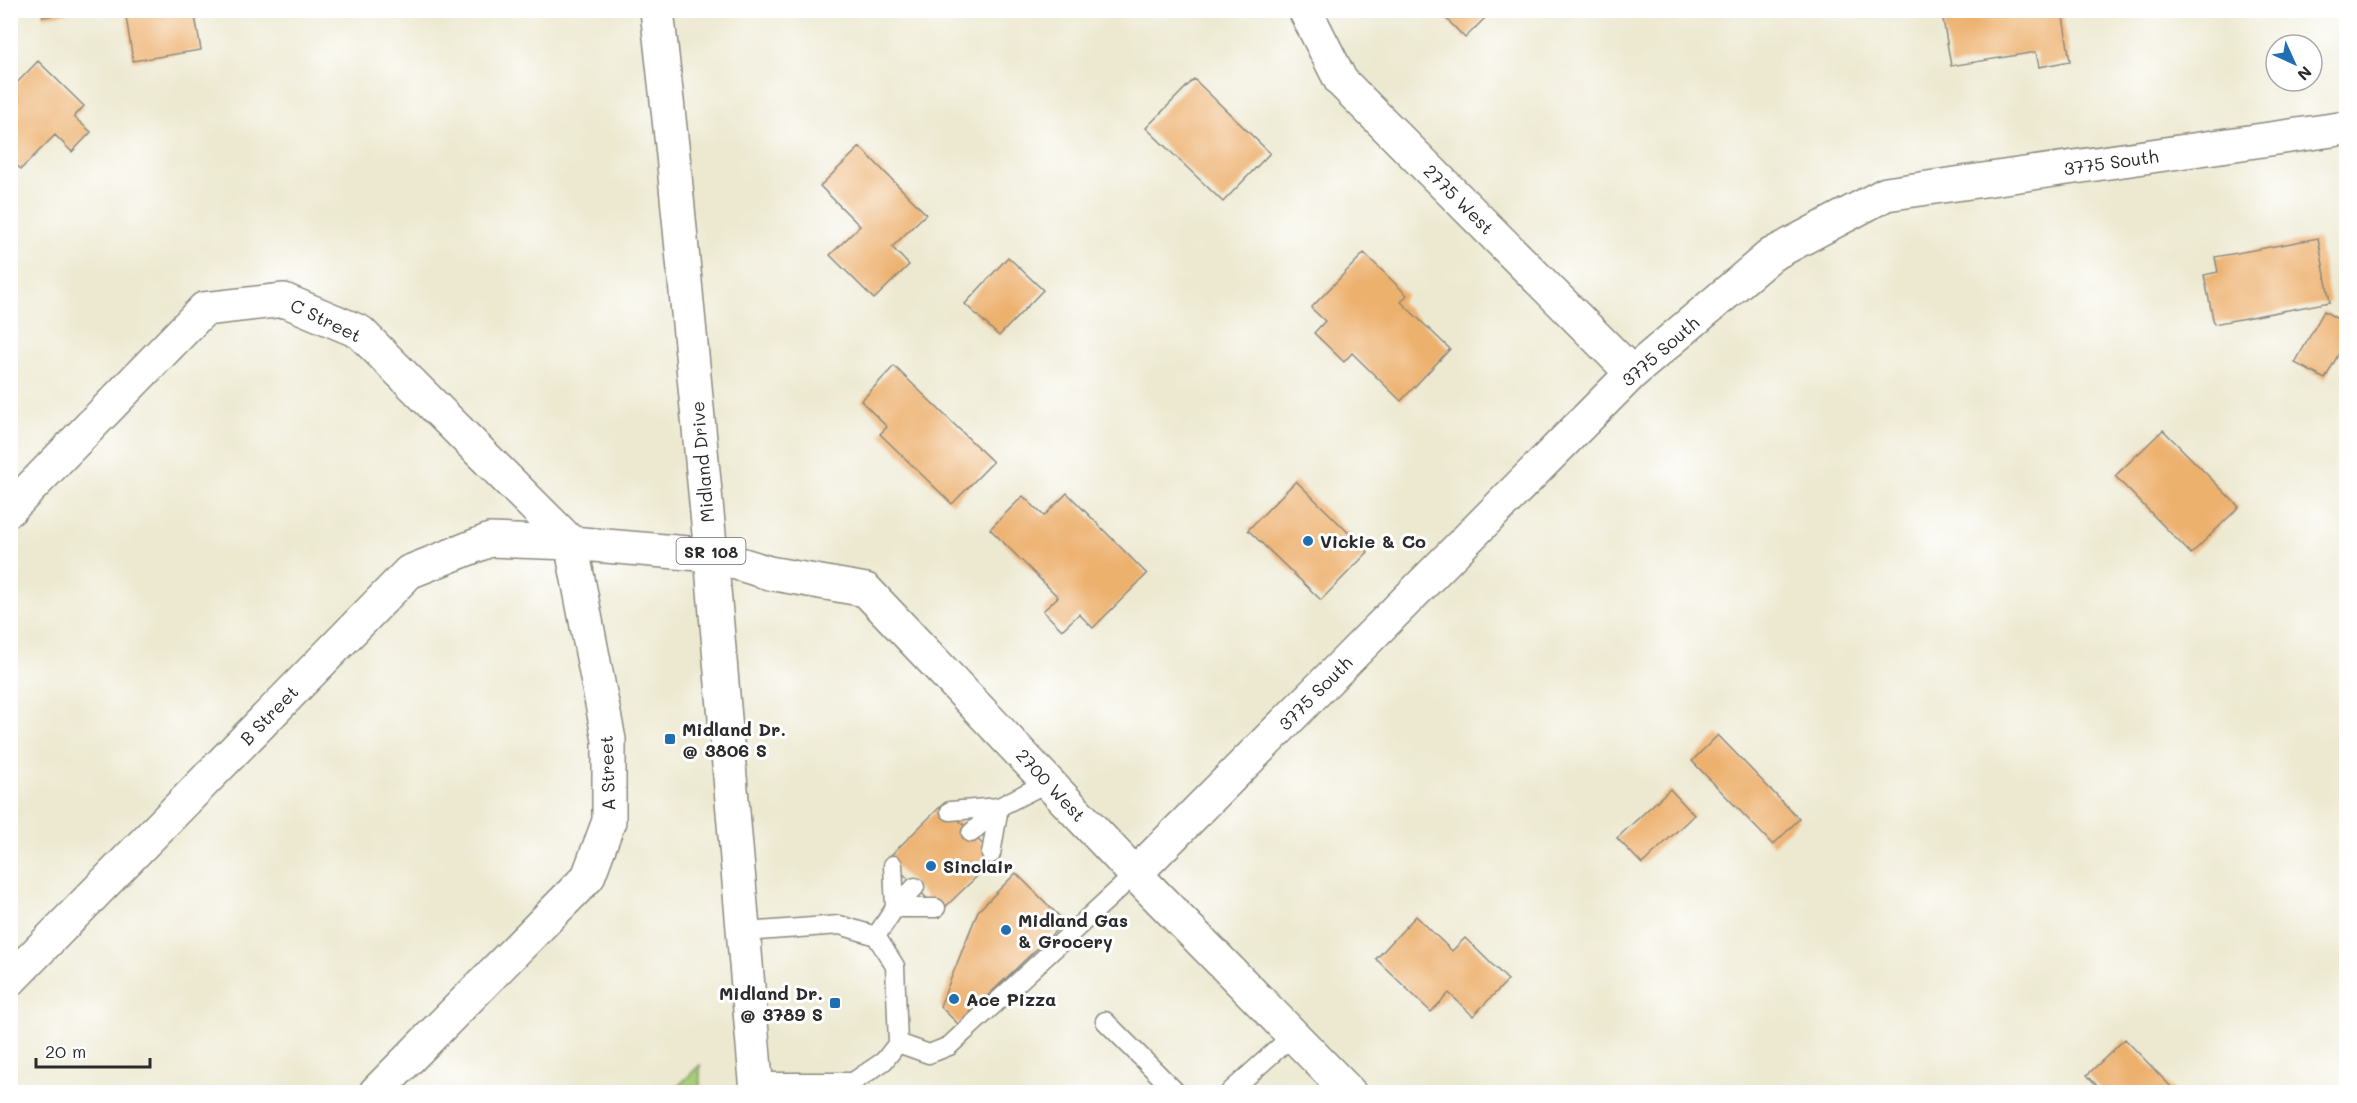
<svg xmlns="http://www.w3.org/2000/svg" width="2357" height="1103" font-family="Mali,sans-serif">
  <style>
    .green { fill: #a6ce79; stroke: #687c52; stroke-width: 1.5 }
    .building { fill: #edb16e }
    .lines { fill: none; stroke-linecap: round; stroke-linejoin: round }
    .lane-casing { stroke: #8c8a7e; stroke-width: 21 }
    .street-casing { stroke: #8c8a7e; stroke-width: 36 }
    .secondary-casing { stroke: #8c8a7e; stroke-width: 36 }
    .primary-casing { stroke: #8c8a7e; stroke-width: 36 }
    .lane { stroke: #fff; stroke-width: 18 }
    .street { stroke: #fff; stroke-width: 33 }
    .secondary { stroke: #fff; stroke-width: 33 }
    .primary { stroke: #fff; stroke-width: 33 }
    .poi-dot { fill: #1f6fb2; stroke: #fff; stroke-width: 2 }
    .labels { text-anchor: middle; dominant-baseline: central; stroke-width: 6; stroke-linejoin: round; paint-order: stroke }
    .shield { fill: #fff; stroke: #6b6b6b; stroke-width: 1.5 }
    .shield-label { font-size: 16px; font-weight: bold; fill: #2b2b2b }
    .street-label { font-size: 18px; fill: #2b2b2b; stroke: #fff }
    .poi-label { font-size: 18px; font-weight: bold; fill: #2b2b2b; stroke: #fff; text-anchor: start }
  </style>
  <rect width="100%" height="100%" fill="#fff"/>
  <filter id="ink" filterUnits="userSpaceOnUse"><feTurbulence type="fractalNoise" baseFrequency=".0167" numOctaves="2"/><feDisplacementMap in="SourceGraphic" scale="12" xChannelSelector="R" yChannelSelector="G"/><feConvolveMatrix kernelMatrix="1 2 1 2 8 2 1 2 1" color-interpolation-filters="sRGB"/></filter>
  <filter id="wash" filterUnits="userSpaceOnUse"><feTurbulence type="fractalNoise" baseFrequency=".008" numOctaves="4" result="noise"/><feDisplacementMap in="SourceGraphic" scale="24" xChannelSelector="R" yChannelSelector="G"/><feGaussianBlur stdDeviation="1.35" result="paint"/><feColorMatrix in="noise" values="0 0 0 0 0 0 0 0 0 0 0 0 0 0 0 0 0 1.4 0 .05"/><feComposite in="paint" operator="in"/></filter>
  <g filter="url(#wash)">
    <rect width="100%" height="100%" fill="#ede9d1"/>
    <path class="green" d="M700,1065v27h-28z"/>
    <g id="blocks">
      <path class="building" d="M42,10h32v2l-31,5z
        M125,10h69l7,40 -68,11z
        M1438,10h55l-28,28z
        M1956,10h106l8,51 -31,6 -3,-15 -85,14 -9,-53z
        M38,61l46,45 -10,11 17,15 -19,20 -17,-17 -34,34 -11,-9v-70z
        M1194,79l76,74 -47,49 -77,-74z
        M860,147l66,67 -34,33 17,18 -35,34 -44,-44 30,-29 -40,-40z
        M2318,238l12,64 -116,22 -10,-49 14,-3 -3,-15z
        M1364,253l43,42 -6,7 49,47 -49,52 -49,-48 -8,9 -30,-29 11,-12 -14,-13z
        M1008,257l35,33 -44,46 -34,-32z
        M2324,311l22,13v16l-21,39 -30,-16z
        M894,366l99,96 -41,42 -72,-70 7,-7 -26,-26z
        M2163,430l76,77 -48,47 -76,-78z
        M1296,481l72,71 -47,48 -73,-70z
        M1067,493l80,81 -54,54 -14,-14 -17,16 -19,-19 15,-14 -68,-68 33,-33 21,20z
        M1718,735l81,84 -26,26 -81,-84z
        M1670,789l24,26 -52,49 -25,-26z
        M943,804l53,54 -56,54 -52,-54z
        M1016,873l49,49 -107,102 -18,-18 38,-95z
        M1416,916l36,35 13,-13 43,42 -35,36 -24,-23 -18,19 -55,-53z
        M2125,1039l51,53h-73l-16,-17z"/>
    </g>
  </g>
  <g filter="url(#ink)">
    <use href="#blocks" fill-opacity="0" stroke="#8c8a7e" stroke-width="1.5"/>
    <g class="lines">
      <defs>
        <path id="lane" d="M950,811l49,-4 -8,47
          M971,833l28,-26 49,-25
          M893,865l2,43 20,-21
          M745,932l95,-7 36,11 19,30 3,77 -14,18 -31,21h-96
          M876,936l19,-28h41
          M1105,1021l71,71
          M898,1043l31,11 20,-8 186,-172
          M1230,1092l63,-57"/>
        <path id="street" d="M1305,10l36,71 291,292
          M10,509l194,-200 80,-9 76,32 211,211
          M1135,874l497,-501 139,-118 115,-61 460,-66
          M10,980l399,-408 81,-32 81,3
          M376,1092l212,-215 21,-56v-81l-38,-197 140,12"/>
        <path id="secondary" d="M711,555l58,18 97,17 269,284 214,218"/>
        <path id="primary" d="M657,10l16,145 38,400 46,537"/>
      </defs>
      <use href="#lane" class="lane-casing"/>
      <use href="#street" class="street-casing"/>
      <use href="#secondary" class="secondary-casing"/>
      <use href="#primary" class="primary-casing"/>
      <use href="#lane" class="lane"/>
      <use href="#street" class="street"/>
      <use href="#secondary" class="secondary"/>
      <use href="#primary" class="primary"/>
    </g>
  </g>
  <g class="poi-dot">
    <circle cx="1308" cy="541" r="6"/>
    <rect x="664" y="733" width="12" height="12" rx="3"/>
    <circle cx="931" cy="866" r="6"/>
    <circle cx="1006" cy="930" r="6"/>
    <circle cx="954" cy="999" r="6"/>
    <rect x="829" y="997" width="12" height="12" rx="3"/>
  </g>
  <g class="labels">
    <rect class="shield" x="676.5" y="538" width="69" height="26" rx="4.5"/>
    <g class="shield-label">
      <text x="711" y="551">SR 108</text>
    </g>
    <g class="street-label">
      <text transform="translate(2111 162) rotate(-8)">3775 South</text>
      <text transform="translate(1459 199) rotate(45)">2775 West</text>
      <text transform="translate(326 320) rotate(26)">C Street</text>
      <text transform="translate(1660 351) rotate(-41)">3775 South</text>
      <text transform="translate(702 462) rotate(-95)">Midland Drive</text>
      <text transform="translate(1315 693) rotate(-45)">3775 South</text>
      <text transform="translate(269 715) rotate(-46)">B Street</text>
      <text transform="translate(607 773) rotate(-92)">A Street</text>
      <text transform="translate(1051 785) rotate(47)">2700 West</text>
    </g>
    <g class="poi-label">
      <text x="1320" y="541">Vickie &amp; Co</text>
      <text x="682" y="729">Midland Dr.<tspan x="682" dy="21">@ 3806 S</tspan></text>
      <text x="943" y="866">Sinclair</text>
      <text x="1018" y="920">Midland Gas<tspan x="1018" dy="21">&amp; Grocery</tspan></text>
      <text x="823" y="993" text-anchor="end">Midland Dr.<tspan x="823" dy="21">@ 3789 S</tspan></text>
      <text x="966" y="999">Ace Pizza</text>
    </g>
  </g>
  <rect width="2357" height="1103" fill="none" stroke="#fff" stroke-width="36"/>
  <g transform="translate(2294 63) rotate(135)"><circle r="28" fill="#ffffff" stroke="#aaaaaa" stroke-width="1.5"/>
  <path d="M0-4.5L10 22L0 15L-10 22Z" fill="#1f6fb2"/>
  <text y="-9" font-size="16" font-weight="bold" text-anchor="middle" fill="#2b2b2b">N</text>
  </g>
  <path d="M36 1058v9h114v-9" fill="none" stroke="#2b2b2b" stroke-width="3"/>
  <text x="45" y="1058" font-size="18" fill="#2b2b2b" stroke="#ffffff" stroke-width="4.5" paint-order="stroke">20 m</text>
</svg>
